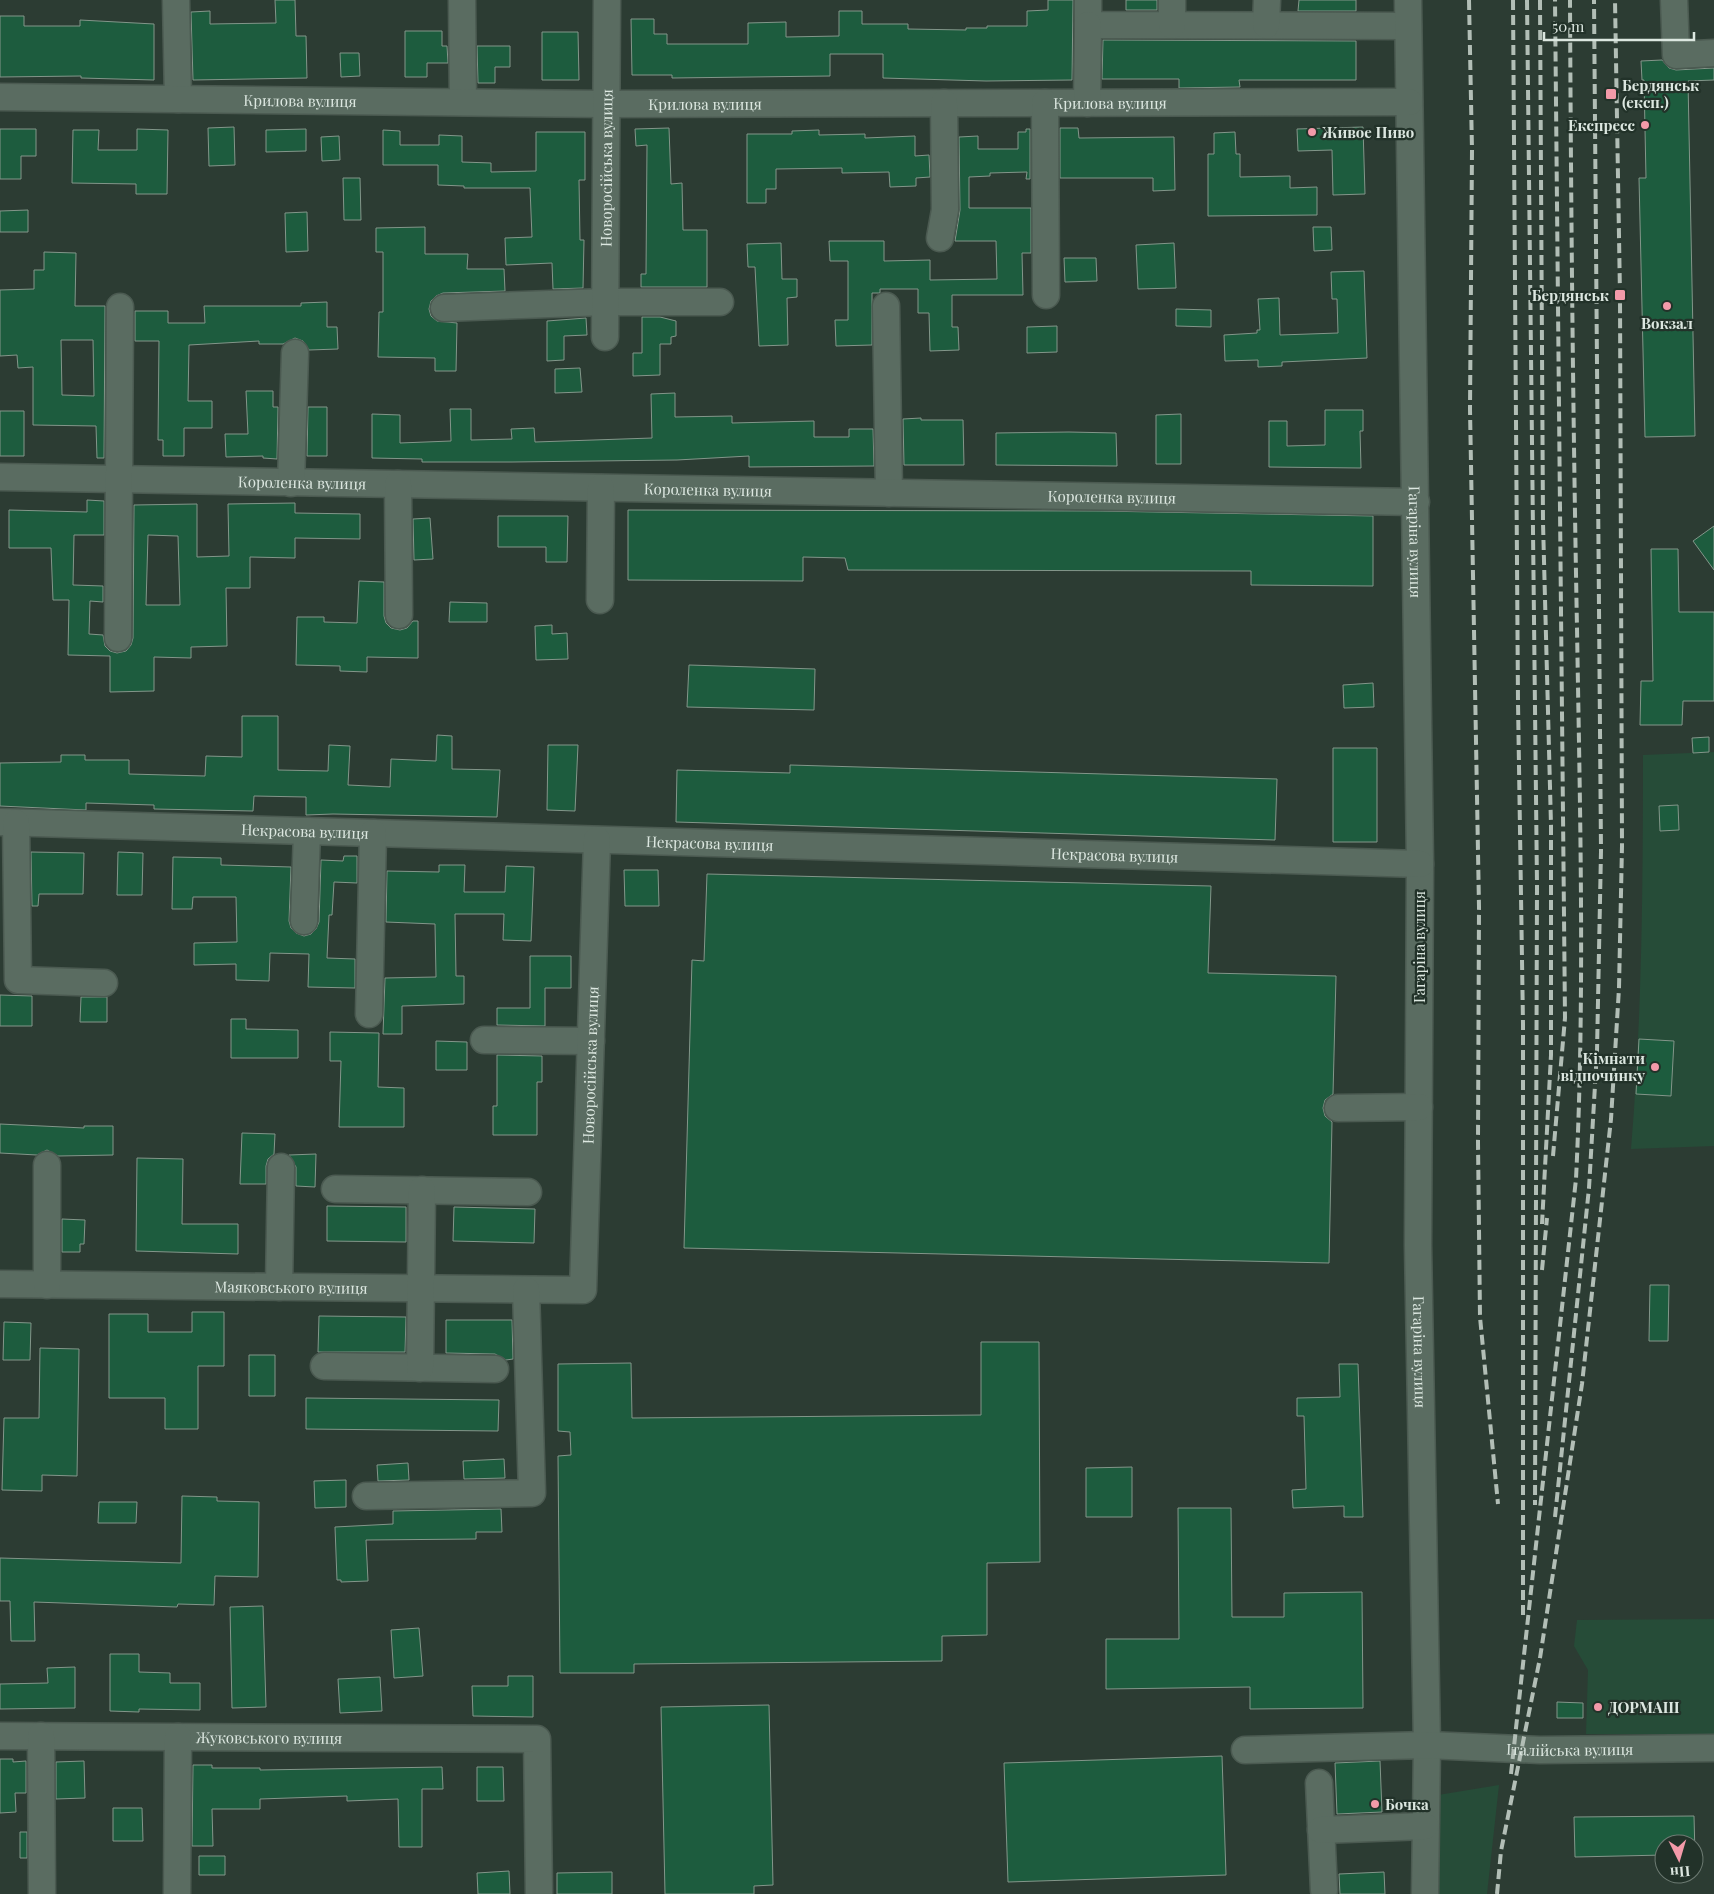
<svg xmlns="http://www.w3.org/2000/svg" width="1714" height="1894" font-family="'Playfair Display',serif">
  <style>
    .green { fill: #264c38 }
    .building { fill: #1d5c3e; stroke: #83968a; fill-rule: evenodd }
    .lines { fill: none; stroke-linecap: round; stroke-linejoin: round }
    .minor-casing { stroke: #4b5a51; stroke-width: 29 }
    .minor { stroke: #5a6c61; stroke-width: 26 }
    .rail { stroke: #b2beb6; stroke-width: 4; stroke-dasharray: 10 5; stroke-linecap: butt }
    .poi-dot { fill: #f39aa9; stroke: #223229; stroke-width: 2 }
    .labels { text-anchor: middle; dominant-baseline: central; stroke-width: 4.5; stroke-linejoin: round; paint-order: stroke }
    .poi-label { font-size: 15px; font-weight: bold; fill: #dce7e0; stroke: #223229; text-anchor: start }
    .street-label { font-size: 15px; fill: #dce7e0; stroke: #223229 }
  </style>
  <rect width="100%" height="100%" fill="#2c3c33"/>
  <path class="green" d="M1714,752v394l-83,3c11,-131 12,-263 12,-394z
    M1714,1619v115h-128l2,-64 -14,-24 3,-26z
    M1499,1785l-12,109h-48l-1,-99z"/>
  <path class="building" d="M275,0h20l1,36h10l1,42 -114,2 -2,-68 19,-1v13l66,-1z
    M1048,0h25l-1,80 -86,1 -103,-3v-24h-53v22l-158,2v-3h-40l-1,-56h23v15h13v10h81v-21l38,-1v15l53,-1v-25h23v13h46v5l58,1v-2h21v-2h40v-15l21,-1z
    M1126,0h31v10h-31z
    M1299,0h57v11h-58z
    M0,16h24v10h56v-6l74,4v56l-73,-2v-2l-81,1z
    M405,31h37v15h5l1,17h-21v14h-22z
    M542,32h36l1,48h-37z
    M1103,40l253,1v39h-117l1,7 -61,1v-9h-77z
    M477,46h33v21h-15v16h-17z
    M340,53h19l1,23 -19,1z
    M1662,60l7,8 7,2 38,-2v12l-26,1 7,355 -50,1 -6,-259h7l-2,-98h-2l-1,-19z
    M234,127l1,38 -26,1 -1,-38z
    M1363,127l2,67 -32,1 -1,-45 -34,1 -1,-22z
    M669,128l2,56 11,-1 1,47h24v57h-66v-13h5l1,-129 -11,1 -1,-17z
    M1060,128h18l1,10 95,-1 1,53 -22,1v-13h-93z
    M0,129h36v27h-15v23h-21z
    M137,129l31,1 -1,64h-31v-10l-64,-1 1,-53h26l-1,20h39z
    M306,129v22l-40,1v-22z
    M1026,129h4v50h-4l1,-7 -37,1v3l-21,1v31h62v45h-9l1,42h-71v32h6l1,23 -29,1 -1,-38h-11v-24h-38v4h-8v52l-36,1 -1,-26h13v-59h-18l-1,-20h55v20l46,-1v20l67,-1 -1,-38h-41l5,-31 -1,-73 19,-1v13h40v-17h8z
    M383,130l17,1v14h39v-10l23,1v26l29,1v9l45,-1v-39h49v48h-6l1,60h4l-1,48 -30,1 -1,-26 -46,2 -1,-27 27,-1 -2,-49h-66v-2l-26,-1v-20h-55z
    M819,130v5l46,-1v4l50,-2v20l14,-1 1,22 -14,1v8l-26,1 -1,-15 -47,1v-5l-66,1v20h-10v14h-19v-69h45v-3z
    M1235,132l1,22h4v23l50,-1v12l27,-1v28l-109,1v-62h6v-21z
    M339,136l1,24 -18,1 -1,-24z
    M343,178h17l1,42h-17z
    M28,210v22h-28v-21z
    M307,212l1,39 -22,1 -1,-39z
    M425,227v27h43l-1,15h37l1,22 -62,2 -7,3 -5,5 -2,8 2,7 6,5 20,2 -1,48h-21v-13l-57,-1 1,-45h4v-60h-7v-24z
    M1313,227h18l1,23 -18,1z
    M781,243l1,36h15v18l-10,1 1,47 -29,1 -4,-79h-7l-1,-23z
    M1174,243l2,45 -38,1 -2,-44z
    M44,252l32,1 -1,53h30l-1,152h-7l-1,-32 -63,-1v-58l-15,1 -1,-13 -17,1v-66l34,-1v-19h10zM61,340h32l1,56 -32,-1z
    M1064,258h32l1,23 -32,1z
    M1364,271l3,87 -85,4v4l-24,1v-7l-33,1 -1,-26 33,-2v-3h3l-2,-31 21,-1 1,37 58,-2 -1,-34h-5l-1,-27z
    M327,302v25h10l1,22 -29,1 -6,-9 -8,-3 -12,6h-24v-3l-70,4 -1,56h24v27h-28v28h-21v-16h-5l1,-99h-24v-30h33v12h37l-1,-17h97v-3z
    M1176,309l35,1v17l-35,-1z
    M642,317h18l16,4v15l-5,1v7h-11v31l-27,1v-23h9z
    M586,318l1,17 -23,1v24l-17,1v-40z
    M1057,326v26l-30,1v-26z
    M580,368l2,24 -27,1v-24z
    M246,391h27v16h5l-1,52 -14,-1v-2l-37,1 -1,-23h23z
    M675,393v24l57,-1v7l82,-2v16h35v-8h24l1,37 -125,1v-11l-72,4 -165,2h-90v-3l-50,-1v-44l28,1v28l51,-2 -1,-32h21v31l41,-1 -1,-10 23,-1 1,14 117,-4 -1,-44z
    M308,407h19v49h-20z
    M1325,410h38v21h-3l1,37 -92,-1v-46h18v25l38,-1z
    M0,411h24v45h-24z
    M1181,414v50h-25v-49z
    M921,418v2h42l1,45h-60l-1,-46z
    M1069,432l47,1 1,33 -121,-1v-32z
    M87,500l17,1v34h-30l-1,50 30,1v16l-13,-1 -1,33 14,1 2,11 5,5 7,2 9,-2 5,-6 2,-7 1,-133 63,-1v53l32,-1 -1,-52 67,-1v10l65,1v25l-65,-1v20l-45,-1v31h-24l1,58 -36,1v11l-37,-1v34l-44,1v-36l-42,-1 1,-55h-16l-2,-52h-42v-38l78,2zM148,535l30,1 2,69h-34z
    M628,510l471,1 274,5v70l-122,-1v-14l-403,-1 -3,-12 -42,-1v24l-175,-1z
    M498,516h70l-1,46h-21v-15h-48z
    M430,518l3,41 -19,1 -1,-41z
    M1714,526v44l-21,-29z
    M1651,549h27l1,63h35v89h-31l-1,24h-42l1,-44h12z
    M359,581l25,1v34l2,7 5,5 9,2 7,-2 6,-7h5v37l-51,-1v15l-27,-1v-5l-44,-1 1,-48h27v5l33,1z
    M450,602l37,1v19h-38z
    M552,625v9l15,-1 1,26 -32,1 -1,-34z
    M689,665l126,4 -1,41 -127,-3z
    M1373,683l1,24 -30,1 -1,-23z
    M242,716h36v54l50,1 1,-26 21,1 -2,39 42,2 1,-28 45,2 1,-26 15,1v33l48,1 -3,47 -164,-3 -27,1v-18l-52,-1 -1,15 -99,-2v-4l-68,-2v7l-86,-4v-43l61,-1v-7h24v5h44v14l76,2 1,-20 36,1z
    M1709,737v15l-16,1 -1,-15z
    M548,745h30l-3,66 -28,-1z
    M1333,748h44v94h-44z
    M790,765l487,14 -2,61 -599,-18 1,-52 113,3z
    M1678,805l1,25 -19,1 -1,-25z
    M31,852l53,1 -1,41h-44l-1,12h-6z
    M118,852l25,1 -1,42h-25z
    M344,856h13v27l-23,-1 -2,33h-3l-2,43 28,1v29l-47,-1 1,-33 -39,-1 -1,28 -33,-1v-16l-42,1v-22l43,-1 -1,-45h-43l-1,12h-20l1,-52 48,1v7l70,2 -2,54 2,7 5,5 8,3 7,-2 5,-5 3,-7 2,-62 22,1z
    M439,865h26l-1,27h41l1,-26 28,1 -3,74 -28,-1 1,-26h-49l1,62h8v28l-62,2v28h-19l2,-56 51,-1 -1,-53 -49,-2 1,-51 52,1z
    M624,870h34l1,36h-34z
    M707,874l504,12 -3,87 128,3 -3,118 -8,6 -2,8 2,8 7,6 -3,141 -645,-15 8,-288 12,1z
    M530,956h41v32h-26v38l-48,-1v-17h33z
    M0,995l32,1v30h-32z
    M81,997h26v25h-27z
    M231,1019h15v10l52,1v28h-67z
    M330,1032l49,1 -1,54 26,1v39h-65l2,-66h-11z
    M1639,1039l35,2 -3,55 -35,-2z
    M436,1041l31,1v28h-31z
    M497,1055l45,1v26h-5v53h-44v-29h4z
    M0,1124l84,4v-2h29v29l-55,1 -11,-6 -10,5 -37,-2z
    M242,1133l33,1 -1,20 -6,5 -2,7v18h-26z
    M316,1154l-1,33 -19,-1v-19l-7,-12z
    M137,1158l46,1 -1,65h56v30l-102,-3z
    M327,1206l79,1v35l-79,-1z
    M454,1207l81,2 -1,34 -81,-2z
    M62,1219l23,1 -1,24h-4v8h-18z
    M1650,1285h19l-1,56h-19z
    M192,1312h32v54h-26v63h-33v-31h-56v-84h39v18h44z
    M319,1316l87,1 -1,35h-87z
    M446,1320h66l1,39 -7,1 -11,-6 -49,-1z
    M4,1322l27,1 -1,37h-27z
    M981,1342h58l1,220 -53,1v72l-45,1v25l-308,3v9h-74l-2,-217 13,-1 -1,-23 -12,-1v-67l73,-1 1,55 349,-3z
    M40,1348l39,1 -2,127 -35,-1v16l-40,-1 2,-72h35z
    M249,1355h26v41h-26z
    M1339,1364h19l5,153h-19v-11l-51,2 -1,-18 14,-1 -2,-73h-7v-18l43,-1z
    M306,1398l193,2 -1,31 -192,-2z
    M504,1459l1,19 -41,1 -1,-18z
    M408,1463l1,17 -31,1 -1,-16z
    M1132,1467v50h-46v-49z
    M346,1480v27l-31,1 -1,-27z
    M182,1496l35,1v4l42,1 -1,75 -43,-1 -1,29 -36,-1 -1,3 -143,-5 1,39h-24l-1,-40h-10v-43l181,5z
    M99,1502h38l-1,21h-38z
    M1178,1508h53l1,109h52v-24l78,-1 1,116 -113,1v-22l-144,2v-50h73z
    M501,1509l1,23h-26v7l-110,1 2,41 -27,1v-2h-4l-2,-53 58,-3v-13z
    M263,1606l3,101 -34,1 -2,-101z
    M419,1628l4,48 -29,2 -3,-48z
    M110,1654h29v18l31,1v10h30v27l-61,-1v3l-29,-1z
    M75,1667v41l-75,1v-25l48,-1 -1,-15z
    M508,1676h25v41l-60,-1 -1,-30h36z
    M380,1677l2,34 -42,2 -2,-34z
    M1557,1702l26,1v15h-26z
    M769,1705l4,180 -19,1v8h-89l-4,-187z
    M1222,1756l4,119 -218,7 -4,-119z
    M0,1759h13v3l13,-1v32h-11l1,19 -16,1z
    M84,1761l1,37 -29,1v-37z
    M1380,1761l2,51 -45,2 -2,-51z
    M193,1765h19v3h48v2l182,-3 1,22h-21v58h-23l-1,-48 -51,2v-5l-87,3v10h-48l1,37h-21z
    M477,1767h26l1,34h-27z
    M113,1808h29l1,33h-30z
    M1694,1816l1,39 -1,-11h-30v11l-89,2 -1,-40z
    M20,1832h7v26h-7z
    M199,1856h26v19h-26z
    M509,1871l1,23h-32l-1,-21z
    M612,1872v22h-55v-21z
    M1384,1872l1,22h-45l-1,-20z"/>
  <g class="lines">
    <defs>
      <g id="minor">
        <path d="M176,0l2,99"/>
        <path d="M462,0l1,102"/>
        <path d="M1088,0v25l320,1"/>
        <path d="M1172,0v25"/>
        <path id="s1" d="M1408,0l12,864 -2,381 9,500 -2,149"/>
        <path d="M1674,0l2,55 38,-2"/>
        <path d="M1266,25l1,-25"/>
        <path id="s2" d="M0,97l605,7 804,-2"/>
        <path d="M1045,103l1,192"/>
        <path d="M1087,103l1,-78"/>
        <path d="M940,238l5,-28 -1,-107"/>
        <path d="M886,306l3,187"/>
        <path d="M444,308l161,-6h115"/>
        <path id="s3" d="M605,337l2,-337"/>
        <path id="s4" d="M0,477l1416,25"/>
        <path d="M291,483l4,-130"/>
        <path d="M398,484l1,131"/>
        <path d="M600,600l1,-112"/>
        <path d="M118,638l2,-331"/>
        <path id="s5" d="M0,822l1420,42"/>
        <path d="M16,823l2,157 86,3"/>
        <path d="M304,921l3,-90"/>
        <path d="M369,1014l4,-181"/>
        <path d="M484,1040l107,1"/>
        <path d="M1338,1108l81,-1"/>
        <path d="M335,1189l193,3"/>
        <path id="s6" d="M0,1284l583,6 14,-450"/>
        <path d="M47,1285v-120"/>
        <path d="M279,1287l2,-120"/>
        <path d="M324,1366l171,3"/>
        <path d="M420,1368l2,-178"/>
        <path d="M366,1496l166,-3 -6,-203"/>
        <path id="s7" d="M0,1736l537,3 2,155"/>
        <path d="M41,1736l1,158"/>
        <path id="s8" d="M1245,1750l182,-5 113,5 174,-2"/>
        <path d="M1319,1783l5,107"/>
        <path d="M1321,1830l104,-4"/>
        <path d="M177,1894l1,-157"/>
      </g>
    </defs>
    <use href="#minor" class="minor-casing"/>
    <use href="#minor" class="minor"/>
    <path class="rail" d="M1469,0l3,150 -2,259 9,498 -1,235 2,175 18,187
      M1513,0l5,702 5,322v596
      M1527,0l10,885 -2,620
      M1540,0l3,523 8,302v230l-9,169
      M1553,1156l12,-138 -10,-1018
      M1542,1270l5,-52
      M1555,1517l34,-329 8,-137 4,-200 -7,-851
      M1511,1774l65,-595c9,-184 4,-368 1,-551 -4,-209 -6,-419 -7,-628
      M1497,1894l4,-43 39,-193 42,-274 29,-265 8,-131 3,-142 -2,-551 -5,-295"/>
  </g>
  <g class="poi-dot">
    <rect x="1605" y="88" width="12" height="12" rx="2.5"/>
    <circle cx="1645" cy="125" r="5"/>
    <circle cx="1312" cy="132" r="5"/>
    <rect x="1614" y="289" width="12" height="12" rx="2.5"/>
    <circle cx="1667" cy="306" r="5"/>
    <circle cx="1655" cy="1067" r="5"/>
    <circle cx="1598" cy="1707" r="5"/>
    <circle cx="1375" cy="1804" r="5"/>
  </g>
  <g class="labels">
    <g class="poi-label">
      <text x="1622" y="85">Бердянськ<tspan x="1622" dy="17">(експ.)</tspan></text>
      <text x="1635" y="125" text-anchor="end">Експресс</text>
      <text x="1322" y="132">Живое Пиво</text>
      <text x="1609" y="295" text-anchor="end">Бердянськ</text>
      <text x="1667" y="323" text-anchor="middle">Вокзал</text>
      <text x="1645" y="1058" text-anchor="end">Кімнати<tspan x="1645" dy="17">відпочинку</tspan></text>
      <text x="1608" y="1707">ДОРМАШ</text>
      <text x="1385" y="1804">Бочка</text>
    </g>
    <g class="street-label">
      <text stroke="none"><textPath href="#s2" startOffset="300">Крилова вулиця</textPath></text>
      <text stroke="none"><textPath href="#s2" startOffset="1110">Крилова вулиця</textPath></text>
      <text stroke="none"><textPath href="#s2" startOffset="705">Крилова вулиця</textPath></text>
      <text stroke="none"><textPath href="#s3" startOffset="169">Новоросійська вулиця</textPath></text>
      <text stroke="none"><textPath href="#s4" startOffset="302">Короленка вулиця</textPath></text>
      <text stroke="none"><textPath href="#s4" startOffset="708">Короленка вулиця</textPath></text>
      <text stroke="none"><textPath href="#s4" startOffset="1112">Короленка вулиця</textPath></text>
      <text stroke="none"><textPath href="#s1" startOffset="542">Гагаріна вулиця</textPath></text>
      <text stroke="none"><textPath href="#s5" startOffset="305">Некрасова вулиця</textPath></text>
      <text stroke="none"><textPath href="#s5" startOffset="710">Некрасова вулиця</textPath></text>
      <text stroke="none"><textPath href="#s5" startOffset="1115">Некрасова вулиця</textPath></text>
      <text transform="translate(1419 947) rotate(-90)">Гагаріна вулиця</text>
      <text stroke="none"><textPath href="#s6" startOffset="808">Новоросійська вулиця</textPath></text>
      <text stroke="none"><textPath href="#s6" startOffset="291">Маяковського вулиця</textPath></text>
      <text stroke="none"><textPath href="#s1" startOffset="1352">Гагаріна вулиця</textPath></text>
      <text stroke="none"><textPath href="#s7" startOffset="269">Жуковського вулиця</textPath></text>
      <text stroke="none"><textPath href="#s8" startOffset="325">Італійська вулиця</textPath></text>
    </g>
  </g>
  <g transform="translate(1679 1859) rotate(175)"><circle r="24" fill="#223229" stroke="#6c7a72"/>
  <path d="M0-4L9 19L0 12L-9 19Z" fill="#f39aa9"/>
  <text y="-8" font-size="14" font-weight="bold" text-anchor="middle" fill="#dce7e0">Пн</text>
  </g>
  <path d="M1544 32v8h150v-8" fill="none" stroke="#dce7e0" stroke-width="2.5"/>
  <text x="1552" y="32" font-size="15" fill="#dce7e0" stroke="#223229" stroke-width="4" paint-order="stroke">50 m</text>
</svg>
